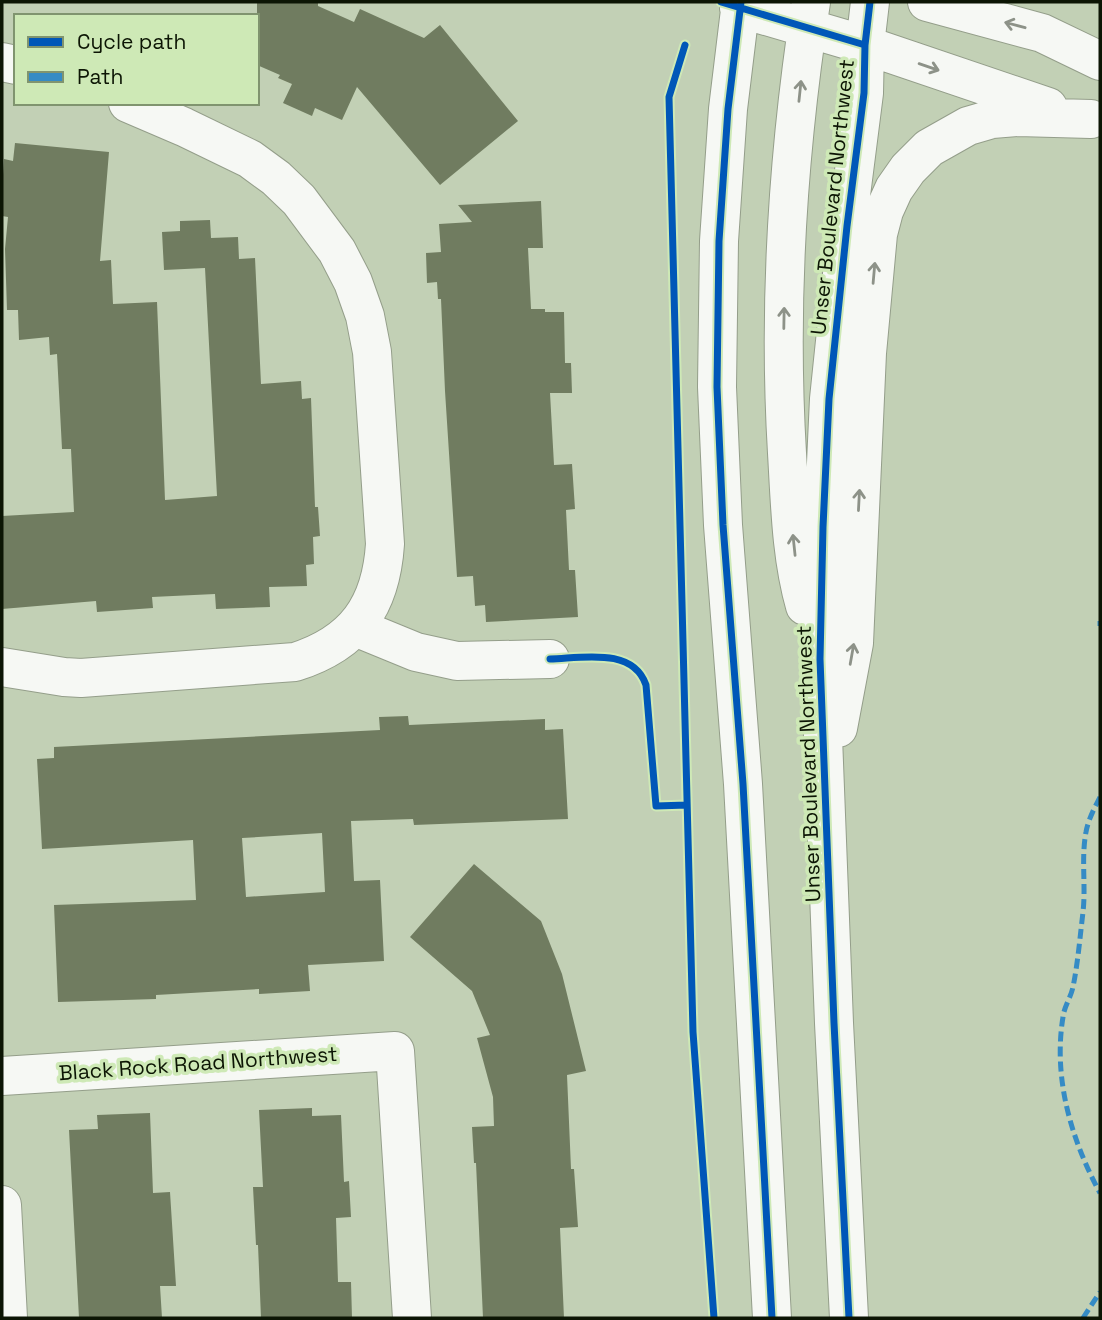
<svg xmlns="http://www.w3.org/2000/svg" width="1102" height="1320" font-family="'Space Grotesk',sans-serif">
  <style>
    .building { fill: #707c60; fill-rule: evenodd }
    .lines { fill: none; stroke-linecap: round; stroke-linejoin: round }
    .minor-casing { stroke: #949e8a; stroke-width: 40 }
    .primary-casing { stroke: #949e8a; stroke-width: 40 }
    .minor { stroke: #f6f8f4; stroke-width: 38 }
    .primary { stroke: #f6f8f4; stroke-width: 38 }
    .quiet { stroke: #358bc5; stroke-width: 5; stroke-dasharray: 10 5; stroke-linecap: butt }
    .cycleway-casing { stroke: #cee9b6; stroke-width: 11 }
    .cycleway { stroke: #0057b8; stroke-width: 7 }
    .oneway { stroke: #8d9288 }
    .labels { text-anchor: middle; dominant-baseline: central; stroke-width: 7; stroke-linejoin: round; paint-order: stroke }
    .street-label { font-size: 21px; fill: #0c1504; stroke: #cee9b6 }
  </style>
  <rect width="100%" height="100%" fill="#c2d0b5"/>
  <path class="building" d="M257,2h61v4l36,16 6,-13 64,29 16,-13 78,96 -78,64 -83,-98 -15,33 -27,-12 -3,8 -29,-13 9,-19 -14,-6 2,-3 -23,-10z
    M15,143l94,9 -9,109 11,-1 2,44 44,-2 8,198 52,-4 -12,-228 -41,2 -2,-38 18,-1v-10l30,-1 1,18 27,-1 1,22 16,-1 6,126 40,-3 1,18 9,-1 4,109h3l2,29 -7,1 1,27 -8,1 1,21 -38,1 1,20 -54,2 -1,-15 -63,3 1,11 -56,4 -1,-11 -94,8v-93l72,-4 -3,-63h-9l-5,-95 -7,1 -1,-18 -30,3 -1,-30h-11l-2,-61 3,-32 -6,-1v-25l2,-32 9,2z
    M541,201l2,47h-15l3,61h14v3h19l1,51h6l1,30h-22l4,72 18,-1 3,45 -9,1 3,60h6l3,47 -92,5 -1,-17 -10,1 -2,-30 -16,1 -12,-186 -4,-92h-3l-1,-17 -10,1 -1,-30 15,-1 -2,-28 33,-2 -14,-17z
    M408,716l1,9 136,-6v11l18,-1 5,90 -154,6 -1,-6 -62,2 3,60 26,-1 4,81 -76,4 2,26 -51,3v-5l-103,6v4l-98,3 -4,-97 142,-5 -3,-60 -151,9 -5,-90 17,-1v-11l326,-17 -1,-13zM322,833l3,59 -79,5 -4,-59z
    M474,864l67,57 21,53 24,97 -19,4 4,94h3l4,58 -18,1 4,90h-81l-7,-155h-2l-2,-36 22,-1 -1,-29 -16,-59 13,-3 -18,-44 -62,-54z
    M312,1108v8l29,-1 3,67 5,-1 2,36 -15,1 2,64h13l1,36h-91l-3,-73h-2l-3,-58h10l-4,-77z
    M150,1113l3,80 17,-1 6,94h-16l2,32h-83l-10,-188 29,-1 -1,-14z"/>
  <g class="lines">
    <defs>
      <path id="minor" d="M2,62l14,3
        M355,627l61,25 41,9 93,-2
        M2,667l62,10 17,1 214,-16c60,-19 86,-56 90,-118l-13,-192 -7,-36 -12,-34 -16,-31 -38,-51 -23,-22 -26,-19 -66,-32 -56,-24
        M2,1076l393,-25 17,267
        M2,1205l6,113"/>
      <path id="primary" d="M741,2l-13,107 -9,132 -2,146 6,138 20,259 29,534
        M927,2l115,31 58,28
        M739,8l126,37 183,62
        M805,606c-14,-49 -15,-102 -18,-153 -9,-150 1,-302 24,-451
        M838,728l16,-85 13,-290 11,-119 6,-23 10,-22 14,-20 21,-21 39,-22 24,-7 26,-2 73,2
        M849,1318l-15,-295 -14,-364 3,-132 6,-128 18,-173 17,-133 1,-48 5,-43"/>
    </defs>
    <use href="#minor" class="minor-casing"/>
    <use href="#primary" class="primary-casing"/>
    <use href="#minor" class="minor"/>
    <use href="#primary" class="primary"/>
    <path class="quiet" d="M1100,621v5
      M1100,797c-5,10 -12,23 -14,35 -5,26 0,54 -3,80 -3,25 -5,50 -10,75 -2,10 -9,20 -10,30 -10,61 8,122 37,176
      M1083,1318l17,-26"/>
    <defs>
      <path id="cycleway" d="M721,2l144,43
        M741,2l-13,107 -9,132 -2,146 6,138 20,259 29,534
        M685,45l-16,52 24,935 21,286
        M550,659c33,-1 83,-12 96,26l10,121 31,-1
        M849,1318l-15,-295 -14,-364 3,-132 6,-128 18,-173 17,-133 1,-48 5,-43"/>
    </defs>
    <use href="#cycleway" class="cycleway-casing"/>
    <use href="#cycleway" class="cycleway"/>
  </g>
  <defs><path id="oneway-shaft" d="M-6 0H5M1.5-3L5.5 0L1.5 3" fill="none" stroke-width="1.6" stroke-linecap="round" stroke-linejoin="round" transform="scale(1.75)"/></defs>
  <g class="oneway">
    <use href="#oneway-shaft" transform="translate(1015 25) rotate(-165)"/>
    <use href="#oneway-shaft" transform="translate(929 67) rotate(19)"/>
    <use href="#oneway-shaft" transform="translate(800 91) rotate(-84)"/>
    <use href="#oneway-shaft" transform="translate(874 273) rotate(-85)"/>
    <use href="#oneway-shaft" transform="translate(784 318) rotate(-89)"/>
    <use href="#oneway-shaft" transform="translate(859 500) rotate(-87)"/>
    <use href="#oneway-shaft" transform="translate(794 545) rotate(-96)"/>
    <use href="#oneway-shaft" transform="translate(852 654) rotate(-80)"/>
  </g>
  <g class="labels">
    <g class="street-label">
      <text transform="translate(832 197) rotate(-84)">Unser Boulevard Northwest</text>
      <text transform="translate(808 764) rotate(-92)">Unser Boulevard Northwest</text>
      <text transform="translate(198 1063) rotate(-4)">Black Rock Road Northwest</text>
    </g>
  </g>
  <rect width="1102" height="1320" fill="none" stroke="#0c1504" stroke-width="7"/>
  <rect x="14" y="14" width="245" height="91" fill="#cee9b6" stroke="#80946f" stroke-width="2"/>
  <rect x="28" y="37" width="35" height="10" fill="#0057b8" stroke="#80946f" stroke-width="2"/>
  <text x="77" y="49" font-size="21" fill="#0c1504">Cycle path</text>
  <rect x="28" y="72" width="35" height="10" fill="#358bc5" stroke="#80946f" stroke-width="2"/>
  <text x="77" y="84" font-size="21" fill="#0c1504">Path</text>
</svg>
